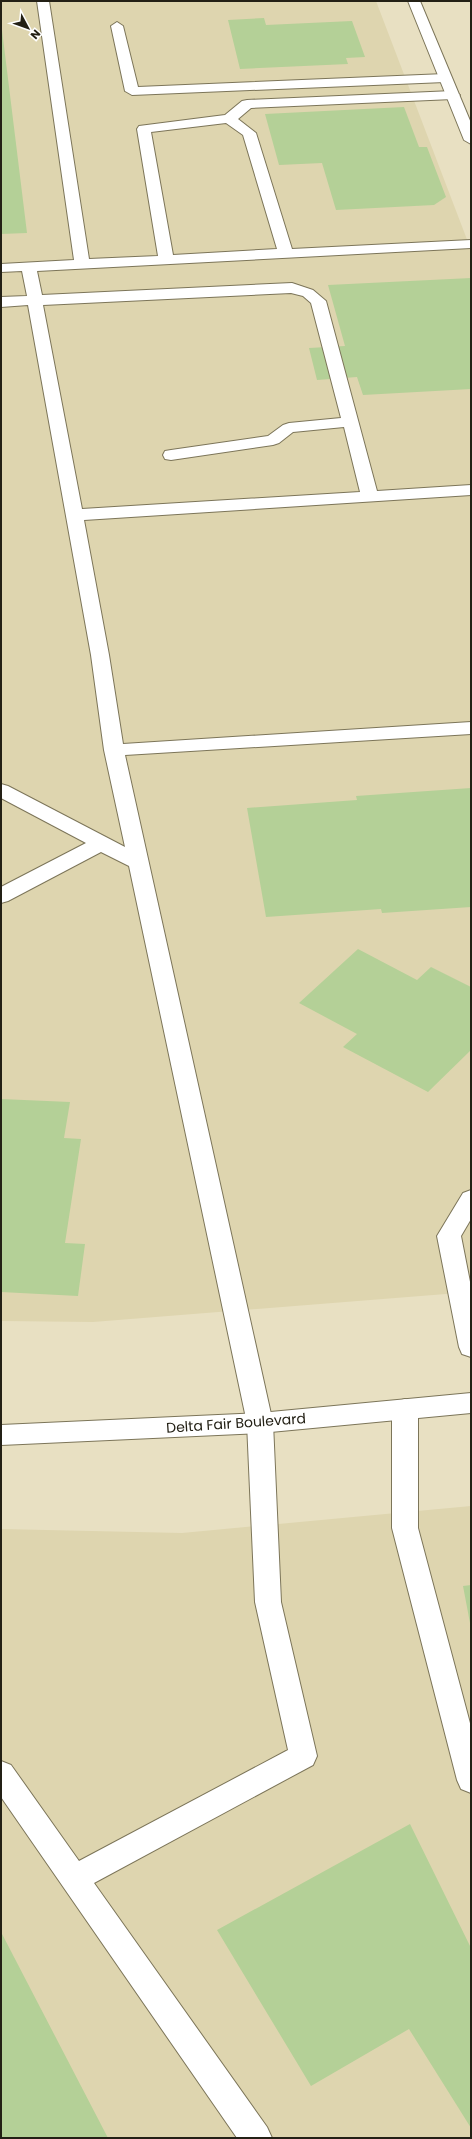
<svg xmlns="http://www.w3.org/2000/svg" width="472" height="2139" font-family="Poppins,sans-serif">
  <style>
    .built { fill: #ded5af }
    .building { fill: #b4d097 }
    .lines { fill: none; stroke-linecap: round; stroke-linejoin: round }
    .lane-casing { stroke: #7c7559; stroke-width: 2 }
    .secondary-casing { stroke: #7c7559; stroke-width: 2 }
    .lane { fill: #fff; fill-rule: evenodd }
    .secondary { fill: #fff; fill-rule: evenodd }
    .labels { text-anchor: middle; dominant-baseline: central; stroke-width: 4; stroke-linejoin: round; paint-order: stroke }
    .street-label { font-size: 14px; fill: #232015; stroke: #fff }
  </style>
  <rect width="100%" height="100%" fill="#e8e0c2"/>
  <path class="built" d="M1,1h375l95,249v1042l-378,30 -92,-1z
    M471,1506v632h-470v-609l181,4z"/>
  <path class="building" d="M264,18l2,7 86,-4 13,36 -19,1 2,6 -108,5 -12,-49z
    M1,30h1l25,203 -26,1z
    M404,107l15,40h8l19,50 -12,8 -98,5 -14,-47 -43,2 -14,-51z
    M471,278v111l-108,6 -6,-18 -40,3 -8,-32 36,-2 -17,-61z
    M471,788v119l-89,6 -1,-4 -115,8 -19,-109 110,-8 -1,-4z
    M358,949l59,31 14,-13 40,20v63l-43,42 -85,-45 14,-13 -58,-31z
    M1,1099l69,3 -6,36 17,1 -16,104 20,1 -7,52 -77,-4z
    M471,1585v37l-1,1 -7,-37z
    M410,1824l61,124v180l-62,-99 -98,57 -94,-156z
    M1,1932l107,206h-107z"/>
  <g class="lines">
    <defs>
      <path id="lane" d="M37,1h12l40,258 69,-3 -21,-127 2,-3 86,-11 17,-14 5,-1 206,-9 7,4 -7,4 -202,9 -13,11 18,14 36,116 179,-9v8l-434,23 5,24 250,-12 21,7 13,11 51,190 94,-6v10l-387,25 25,135 14,89 348,-22v12l-346,21 148,668 8,179 36,154 -4,9 -219,118 173,244 5,11h-35l-236,-341v-36l10,4 68,96 209,-111 -33,-148 -8,-179 -118,-557 -28,-14 -93,49 -7,2v-16l85,-44 -85,-45v-14l7,2 117,61 -21,-97 -13,-95 -63,-350 -27,2v-10l26,-1 -5,-25 -21,1v-8l73,-4zM226,123l17,12 34,114 -104,6 -22,-123zM291,293l12,3 8,7 30,115 -52,5 -6,2 -15,11 -97,14 -6,1 -2,4 2,4 6,1 102,-15 6,-2 14,-11 51,-5 16,65 -278,17 -39,-204z
        M117,22l6,4 15,61 307,-13 7,4 -7,4 -313,13 -7,-4 -14,-65z
        M471,1190v29l-10,17 10,51v70l-9,-3 -3,-7 -22,-111 26,-43z
        M405,1399l9,3 4,7v119l53,199v66l-10,-4 -4,-9 -65,-252v-119l4,-7z"/>
      <path id="secondary" d="M408,1h12l51,122v21l-7,-4z
        M471,1393v20l-211,20 -259,12v-20l259,-12z"/>
    </defs>
    <use href="#lane" class="lane-casing"/>
    <use href="#secondary" class="secondary-casing"/>
    <use href="#lane" class="lane"/>
    <use href="#secondary" class="secondary"/>
  </g>
  <g class="labels">
    <g class="street-label">
      <text transform="translate(236 1423) rotate(-4)">Delta Fair Boulevard</text>
    </g>
  </g>
  <rect width="472" height="2139" fill="none" stroke="#232015" stroke-width="4"/>
  <g transform="translate(28 28) rotate(131)" stroke="#ffffff" stroke-width="3" paint-order="stroke">
  <path d="M0-3L7 15L0 10L-7 15Z" fill="#232015"/>
  <text y="-6" font-size="11" font-weight="bold" text-anchor="middle" fill="#232015">N</text>
  </g>
</svg>
